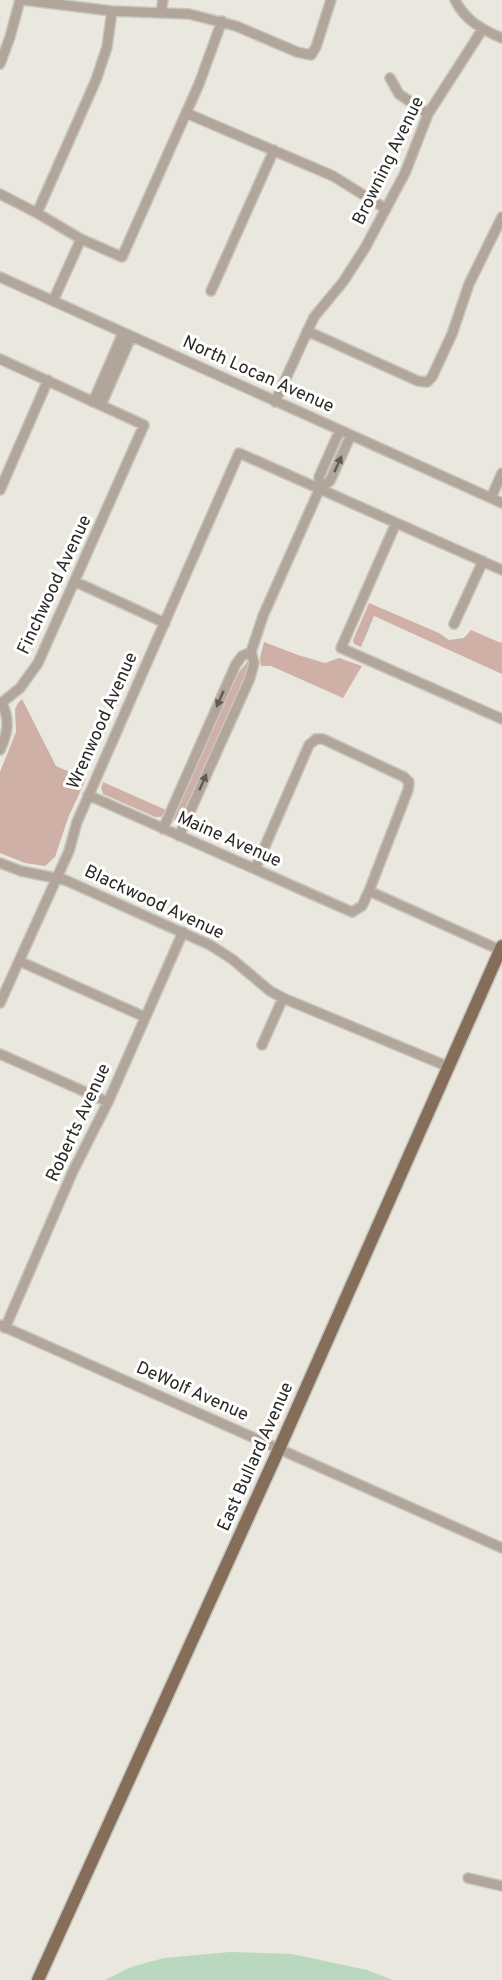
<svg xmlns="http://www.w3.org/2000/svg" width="502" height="1980" font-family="Overpass,sans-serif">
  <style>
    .green { fill: #cfb0a7 }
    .water { fill: #bad8bd }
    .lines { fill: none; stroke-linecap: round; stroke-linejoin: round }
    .minor-casing { stroke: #c8c5be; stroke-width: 12 }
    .major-casing { stroke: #c8c5be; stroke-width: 15 }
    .minor { stroke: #b2a599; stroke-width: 9 }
    .major { stroke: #846d59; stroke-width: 12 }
    .oneway { fill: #615b55 }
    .labels { text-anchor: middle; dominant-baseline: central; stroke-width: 6; stroke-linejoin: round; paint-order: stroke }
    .street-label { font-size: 18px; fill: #2b2a27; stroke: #fff }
  </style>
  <rect width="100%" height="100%" fill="#eae7df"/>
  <path class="green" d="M369,603l70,30 10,7 15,-2 7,-8 30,13 1,-2v33l-128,-58 -13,31 -7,-3 -1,-4z
    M264,642l34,13 27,8 14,-5 23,8 -19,32 -72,-32h-10l-1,-8z
    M248,661v9l-2,10 -65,143 -6,-1 -1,-6 62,-140z
    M22,699l34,67 30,13 -18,39 -13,39 -10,9 -20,-3 -25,-10v-81l16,-40 -1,-23 3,-6z
    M103,782l63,28 -5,7h-6l-52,-23 -2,-6z"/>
  <path class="water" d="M230,1952l62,2 75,16 26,10h-288l26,-13 33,-9z"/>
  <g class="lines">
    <defs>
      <path id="minor" d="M23,0l89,11 77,3 47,12 61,26 14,3 5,-8 15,-47
        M455,0c10,20 27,30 47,38
        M161,13l2,-13
        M0,64l10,-27 10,-37
        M390,78l9,16 29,20
        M186,113l147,63 53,33
        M0,194l37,19 44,26 41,18 77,-173 23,-63
        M37,213l59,-133 11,-33 5,-36
        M0,277l502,226
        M211,291l63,-141
        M53,301l28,-62
        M307,331l111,50 9,1 5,-5 20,-43 17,-50 33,-67
        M0,359l144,66 -106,238 -18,25 -20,16
        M93,402l30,-69
        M275,402l39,-85 29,-35 22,-34 40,-75 23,-59 54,-84
        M101,405l30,-68
        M320,488l10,-7 21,-46
        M0,490l48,-110
        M491,498l11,-25
        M396,523l-55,125 161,71
        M76,582l89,41
        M454,624l29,-63
        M0,750c8,-17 10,-30 2,-47
        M88,795l264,117 10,-6 7,-15 39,-101 1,-8 -5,-5 -81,-38h-7l-7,6 -54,124
        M163,829l73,-165 6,-8 9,-4
        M179,836l71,-158 4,-15 -3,-11 12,-36 57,-128 -1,-11 21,-47
        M0,863l21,8 44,9 145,65 22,14 38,32 13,7 166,69
        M369,891l131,59
        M19,961l126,56
        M0,1003l69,-152 8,-29 162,-369 263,117
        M262,1045l21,-47
        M0,1054l108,48
        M0,1325l502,223
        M5,1328l68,-157 35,-69 75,-170
        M468,1878l34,8"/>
      <path id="major" d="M38,1980l241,-531 223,-503"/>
    </defs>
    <use href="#minor" class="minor-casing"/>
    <use href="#major" class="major-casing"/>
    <use href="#minor" class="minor"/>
    <use href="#major" class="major"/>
  </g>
  <defs><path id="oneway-solid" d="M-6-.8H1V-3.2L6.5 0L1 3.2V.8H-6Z" transform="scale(1.5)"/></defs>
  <g class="oneway">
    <use href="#oneway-solid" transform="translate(338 464) rotate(-66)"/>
    <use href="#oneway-solid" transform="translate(220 699) rotate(114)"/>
    <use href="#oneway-solid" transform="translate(203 782) rotate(-66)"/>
  </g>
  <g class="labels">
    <g class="street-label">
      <text transform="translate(389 161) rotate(-64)">Browning Avenue</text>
      <text transform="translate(258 375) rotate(24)">North Locan Avenue</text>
      <text transform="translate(55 585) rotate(-65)">Finchwood Avenue</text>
      <text transform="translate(103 721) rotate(-66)">Wrenwood Avenue</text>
      <text transform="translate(229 840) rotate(24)">Maine Avenue</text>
      <text transform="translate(154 903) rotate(25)">Blackwood Avenue</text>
      <text transform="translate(79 1123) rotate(-65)">Roberts Avenue</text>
      <text transform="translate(192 1392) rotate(24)">DeWolf Avenue</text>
      <text transform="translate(256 1457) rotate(-66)">East Bullard Avenue</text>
    </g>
  </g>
</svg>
